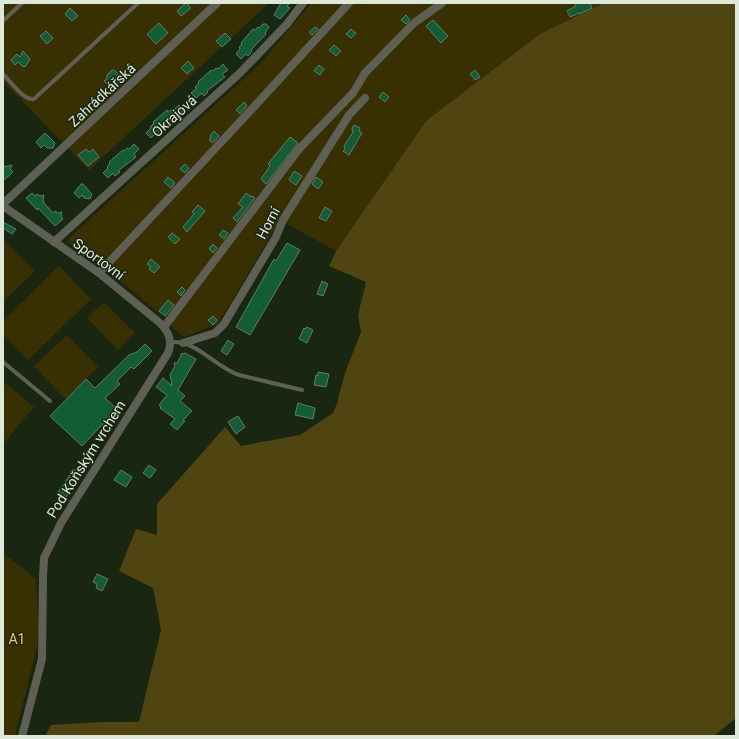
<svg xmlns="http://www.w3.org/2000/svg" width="739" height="739" font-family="Roboto,sans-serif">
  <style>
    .green { fill: #393002 }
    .forest { fill: #504510 }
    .building { fill: #125d36; stroke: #617b69 }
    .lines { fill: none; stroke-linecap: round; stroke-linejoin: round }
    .lane { stroke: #5e6055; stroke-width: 4 }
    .street { stroke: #5e6055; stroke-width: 8 }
    .labels { text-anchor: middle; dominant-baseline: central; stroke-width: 3; stroke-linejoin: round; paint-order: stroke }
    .street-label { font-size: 14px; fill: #dee8da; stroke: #192612 }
    .park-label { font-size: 14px; fill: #ebd14e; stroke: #192612 }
  </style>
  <rect width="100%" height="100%" fill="#192612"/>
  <path class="green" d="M3,3h266l-180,167 -86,-89z
    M311,3h293l-178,118 -90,130 -56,-31 -62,104 -34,13 -11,-9 -4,-7 -67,-55 -34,-24 1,-4 193,-176z
    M3,239l32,32 -32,31z
    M59,266l32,33 -63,61 -25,-25v-14z
    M104,302l31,31 -17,17 -31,-32z
    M67,335l31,32 -33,32 -31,-33z
    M3,381l31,26 -31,37z
    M3,553l33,26 3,60 -24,97h-12z"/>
  <path class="forest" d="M604,3h132v715l-22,18h-669l6,-11 49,-3h39l22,-92 -8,-42 -34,-17 17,-42 21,6v-31l68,-77 16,19 59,-11 33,-22 5,-12v-3l8,-28 15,-38 -3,-17 8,-33 -37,-16 7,-15 90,-130 114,-87z"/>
  <path class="building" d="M186,3l5,5 -10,8 -4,-5z
    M281,3h9l-3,3 3,2 -10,11 -6,-4z
    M574,3h16l2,5 -13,6v-1l-9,4 -3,-6 9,-5z
    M70,8l8,8 -6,5 -7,-7z
    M406,15l4,5 -4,4 -5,-4z
    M433,20l15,16 -7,7 -15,-17z
    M159,23l9,10 -12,11 -9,-10z
    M263,24h3l3,3 -4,6 1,1 -15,16 1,1 -4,5 -2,-2 -5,5 -5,-5 4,-5 -1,-2 3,-3 -1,-1 12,-14 2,1 3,-3 1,1z
    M315,27l3,2 -6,6 -3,-3z
    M351,29l5,4 -5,5 -5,-4z
    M46,31l7,7 -6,6 -7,-8z
    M225,33l6,6 -9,8 -6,-6z
    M334,45l7,6 -5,5 -7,-6z
    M23,51l7,8 -5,8 -1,-1 -1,1 -5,-5 -3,3 -4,-5 6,-6 3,3z
    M188,61l6,7 -7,6 -6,-6z
    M223,64l5,6 -6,4 3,3 -18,14 1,1 -4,4 -2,-3 -6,5 -5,-5 6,-5 -2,-1 4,-4 -1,-1 13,-12 2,1 3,-3 2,1z
    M319,65l5,4 -4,6 -6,-4z
    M112,70h2l5,5 -3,2 3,4 -8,7 -7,-7 3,-2v-4z
    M475,70l5,7 -5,3 -5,-6z
    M383,92l6,5 -4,5 -6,-5z
    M244,102l3,4 -7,8 -4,-4z
    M179,105l4,6 -5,4 1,2 -17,14 1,1 -5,4 -2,-3 -5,5 -5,-5 5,-5 -1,-1 4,-4 -1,-1 14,-12 1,2 4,-3 1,1z
    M354,125l6,3 -1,3 3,2 -13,22 -6,-4 2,-2 -1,-3 9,-14 -1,-3z
    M214,131l5,5 -6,7 -4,-3 2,-2 -1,-2z
    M45,133l10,10 -2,5h-6l-3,-3 -3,3 -5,-6z
    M290,137l8,6 -32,41 -5,-5 9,-13 -2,-2z
    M134,144l5,5 -5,5 2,3 -18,14 2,1 -5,4 -2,-3 -5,5 -5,-5 5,-5 -1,-1 3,-4 -1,-1 14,-12 1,1 3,-3 2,1z
    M86,149l3,3 4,-3 6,8 -11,9 -10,-11z
    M185,164l4,4 -4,5 -5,-4z
    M12,165l-2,4 3,3 -10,9v-14z
    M294,171l8,5 -6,9 -7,-5z
    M168,177l7,6 -4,5 -7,-6z
    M316,177l7,5 -5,7 -6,-5z
    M81,184h2l9,10 -2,5 -6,-1 -2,-3 -3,3 -5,-5z
    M32,193l3,3 2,-2 3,2 4,-1 -1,5 1,3 9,10 2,-2 3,2 4,-1 -1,4 2,3 -8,7 -17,-18 -1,2 -11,-12z
    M246,193l5,4 1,-1 3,2 -18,24 -4,-4 10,-11 -5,-3z
    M198,205l7,6 -18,21 -4,-5 11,-13 -2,-2z
    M325,207l7,4 -6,10 -7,-3z
    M3,222l13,7 -4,5 -9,-6z
    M223,230l5,3 -4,6 -5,-4z
    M172,233l8,6 -5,5 -7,-7z
    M287,243l13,7 -50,85 -14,-8 38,-68 2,2z
    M213,244l4,4 -4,5 -4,-4z
    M151,259l9,8 -6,6 -5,-4 2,-2 -4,-3z
    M322,281l6,3 -5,12 -6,-2z
    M182,287l3,3 -4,6 -4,-4z
    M168,300l6,5 -9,11 -6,-5z
    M213,316l4,4 -4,5 -5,-5z
    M307,327l6,3 -6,13 -8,-4 5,-11 1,1z
    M228,340l6,4 -7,11 -6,-4z
    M145,344l7,7 -18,18 -3,-2 -14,14 3,3 -15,14 12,11 -35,37 -32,-30 36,-37 9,9 34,-33 8,-3z
    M185,353l11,6 -18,31 7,6 -5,5 12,10 -9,9 2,1 -8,9 -7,-6 5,-5 -15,-11 1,-1 -2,-2 8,-10 -11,-8 7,-9 9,8 -2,-12 1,-1 4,-7 -1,-3h3l4,-7v-2z
    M318,372l11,2 -3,13 -12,-2 2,-10 2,1z
    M298,403l17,5 -2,11 -18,-4z
    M238,416l7,11 -9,7 -8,-12z
    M149,465l7,5 -6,8 -7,-5z
    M74,469l7,6 -15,22 -8,-5z
    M121,470l11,7 -6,10 -12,-7z
    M97,574l11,5 -6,12 -6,-3 1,-4 -4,-2z"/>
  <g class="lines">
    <path class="lane" d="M3,21l19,-18
      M3,74c7,7 21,27 31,25l104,-96
      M171,342c4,0 9,0 13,1 19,6 35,25 55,32l63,15
      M3,362l47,39"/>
    <path class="street" d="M3,204l214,-201
      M3,206l96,67 61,50c9,9 13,18 8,30l-107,170 -17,35 -1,18 -1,83 -20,77
      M54,242l186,-169 47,-49 16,-21
      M99,273l152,-163 98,-107
      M164,327l135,-178 54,-56 12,-20 49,-50 28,-20
      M183,343l32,-10 9,-9 52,-87 7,-17 66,-105 16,-17"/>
  </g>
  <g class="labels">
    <g class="street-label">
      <text transform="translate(102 95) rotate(-43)">Zahrádkářská</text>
      <text transform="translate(174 116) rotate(-42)">Okrajová</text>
      <text transform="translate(268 223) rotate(-62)">Horní</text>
      <text transform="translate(99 259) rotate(36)">Sportovní</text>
      <text transform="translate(86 459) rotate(-58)">Pod Koňským vrchem</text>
    </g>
    <g class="park-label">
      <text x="17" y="639">A1</text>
    </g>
  </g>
  <rect width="739" height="739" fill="none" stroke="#dee8da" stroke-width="8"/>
</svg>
